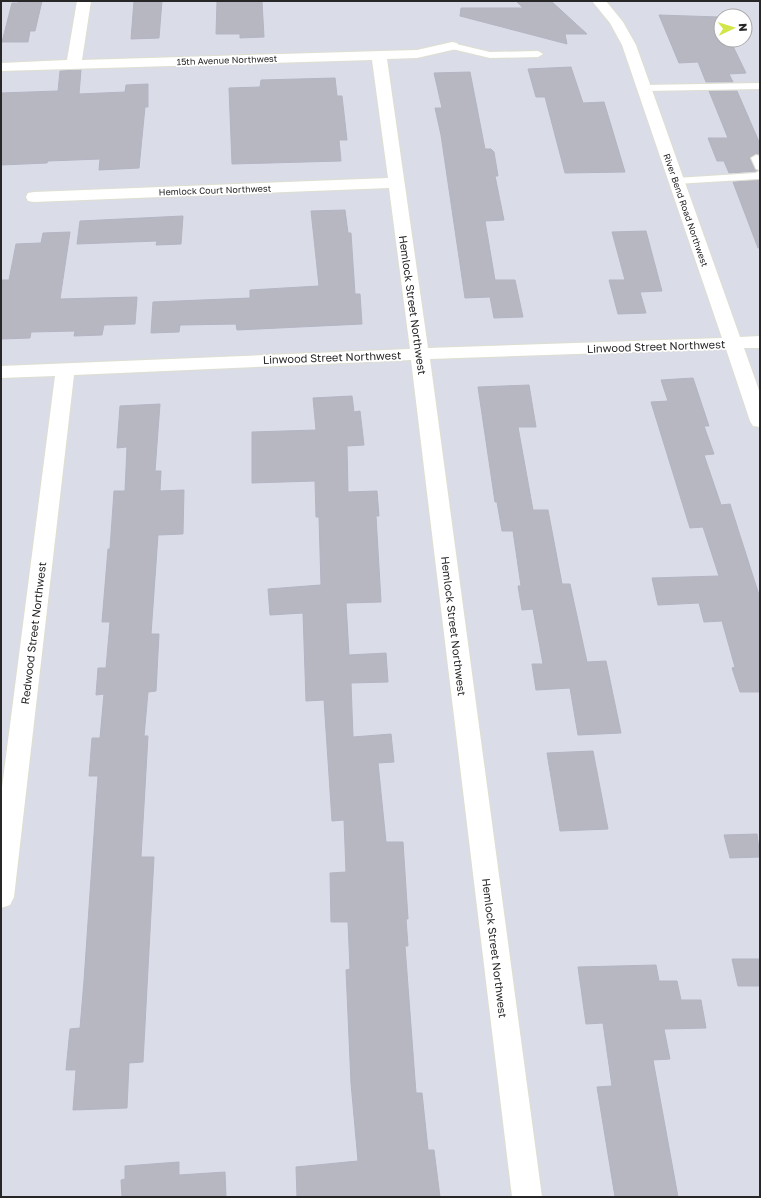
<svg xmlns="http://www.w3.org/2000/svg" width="761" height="1198" font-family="'Golos Text',sans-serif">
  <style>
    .building { fill: #b6b7c1; stroke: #b4b5c3 }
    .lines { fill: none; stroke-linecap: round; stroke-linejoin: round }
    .lane-casing { stroke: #dddfd0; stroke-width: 2 }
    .street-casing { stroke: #dddfd0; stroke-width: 2 }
    .lane { fill: #fff; fill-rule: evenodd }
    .street { fill: #fff; fill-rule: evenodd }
    .labels { text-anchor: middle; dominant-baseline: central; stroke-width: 3.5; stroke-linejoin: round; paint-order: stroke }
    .far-street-label { font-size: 9px; fill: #272727; stroke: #fff }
    .street-label { font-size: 11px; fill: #272727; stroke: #fff }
  </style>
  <rect width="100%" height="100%" fill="#dadce8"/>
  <path class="building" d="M18,1h24l-7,30h-5l-2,11h-26l10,-39h6z
    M134,1h28l-3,37 -28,1z
    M217,1h45l2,36 -24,1v-4h-24z
    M516,1h35l36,33h-22l2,10 -107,-28 1,-8h62z
    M659,15l60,2 2,23h9l16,33 -17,1 4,8h-27l-8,-20 -19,1z
    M571,67l12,36 21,-1 21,70 -60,1 -20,-76h-9l-8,-28z
    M81,70l-2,24 46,-2 1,-7 22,-1v23h-3l-6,61 -40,2 1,-11 -52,2 -1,2 -46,2v-72l57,-2 2,-20z
    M470,72l15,77h6l3,3 4,24h-3l9,44 -19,1 10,59h20l8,37 -29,1 -4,-21 -25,1 -24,-163 -6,-27h7l-8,-35z
    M335,78l2,18h5l5,44h-8l2,21 -109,3 -3,-76 31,-1 1,-7z
    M709,91h28l23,53v10h-5l-5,4 7,13 -28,2 -5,-12h-7l-9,-23h20z
    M760,180v68h-2l-25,-66z
    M345,210l3,23h3l4,61h5l2,30 -125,6 -1,-6 -56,1 -1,7 -28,1 2,-31 97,-4v-8l69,-4 -8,-75z
    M183,216l-2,28 -25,1 1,-4 -80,3 3,-23z
    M646,231l16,60 -22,1 6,21 -28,1 -9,-34h16l-13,-48z
    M70,232l-10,67 77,-2 -2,27 -31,1 -2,10 -28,1 1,-5 -44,1 -1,6 -29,1v-59h8l7,-36 25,-1 2,-10z
    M693,378l16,48h-5l10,28 -10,1 17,50 9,-1 30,94v94h-20l-8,-24 3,-1 -13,-46 -18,1 -5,-19 -41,2 -6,-27 67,-2 -16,-49 -13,1 -39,-126 17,-1 -7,-21z
    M529,385l7,42h-18l15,83h15l14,74h8l17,78 19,-1 15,72 -43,2 -8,-47 -34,2 -4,-26h11l-10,-55 -11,1 -4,-24h3l-8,-55h-11l-5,-29h-2l-17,-115z
    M352,396l2,16 6,-1 4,34 -17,1 1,46 29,-1 2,25h-3l5,86 -35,1 3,52 37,-2 2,29 -37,1 2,54 38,-3 3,28 -16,1 8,79h17l5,77h-2l2,27h-3l11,147h6l6,57h6l6,47h-143l-1,-30 62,-6 -7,-78 -5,-113 4,-1 -2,-47h-17l-1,-49 16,-1 -2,-52 -12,1 -8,-121 -18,1 -3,-88 -33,2 -2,-26 53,-4 -2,-68h-3l-1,-36 -63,2v-51l64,-2 -3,-32z
    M160,404l-5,67h6l-1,20 24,-1 -1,44 -25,1 -7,99h8l-3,57 -8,1 -4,44h4l-7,121h13l-11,205 -14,1 -2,45 -54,2 3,-40h-10l4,-41 10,-1 4,-47 14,-205h-9l3,-38h8l4,-44 -8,1 2,-27h8l4,-46h-8l6,-73h2l4,-58h11l2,-44 -10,1 3,-42z
    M593,751l15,78 -48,2 -13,-78z
    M757,834l3,23 -30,1 -6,-23z
    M732,959h28v27h-22z
    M656,965l3,16h18l4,19h20l5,28 -42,1 6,30 -17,1 25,137h-63l-18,-110 15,-1 -9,-63 -17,1 -8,-57z
    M179,1162v13l46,-3 1,25h-104l-1,-17 4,-1v-13z"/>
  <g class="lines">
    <defs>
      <path id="lane" d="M452,43l38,9 48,-1 5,3 -5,3 -48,1 -42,-10 -1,-2 1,-2z
        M760,83v6l-116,2 -5,-3 5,-3z
        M756,155l4,1v14l-4,-1 -5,-11z
        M760,171v8h-2l-82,5 -6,-3 6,-3 79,-5z"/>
      <path id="street" d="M77,1h14l-9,59 335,-10 35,-8 5,1 2,3 -2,3 -5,1 -35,8 -30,1 41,289 294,-10 -100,-293 -12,-22 -18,-22h14l17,21 13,23 104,292 20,-1v12h-16l16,45v34l-7,-1 -3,-5 -24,-72 -296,10 112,838h-30l-101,-837 -337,15 -60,522 -4,8 -9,3v-113l54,-419 -54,2v-12l409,-17 -21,-161 -355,14 -6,-1 -2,-4 2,-4 6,-1 354,-14 -16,-118 -371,11v-8l66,-3z"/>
    </defs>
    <use href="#lane" class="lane-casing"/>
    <use href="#street" class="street-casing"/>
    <use href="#lane" class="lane"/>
    <use href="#street" class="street"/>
  </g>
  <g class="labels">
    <g class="far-street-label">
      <text transform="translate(227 60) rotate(-2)">15th Avenue Northwest</text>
      <text transform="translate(215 190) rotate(-2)">Hemlock Court Northwest</text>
      <text transform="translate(686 210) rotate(71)">River Bend Road Northwest</text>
    </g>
    <g class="street-label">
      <text transform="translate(413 305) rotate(82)">Hemlock Street Northwest</text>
      <text transform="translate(656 346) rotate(-2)">Linwood Street Northwest</text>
      <text transform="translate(332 357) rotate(-2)">Linwood Street Northwest</text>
      <text transform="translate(454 626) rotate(83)">Hemlock Street Northwest</text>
      <text transform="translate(33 633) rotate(-83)">Redwood Street Northwest</text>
      <text transform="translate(495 948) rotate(83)">Hemlock Street Northwest</text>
    </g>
  </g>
  <rect width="761" height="1198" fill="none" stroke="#272727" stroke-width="4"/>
  <g transform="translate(733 28) rotate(86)"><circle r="19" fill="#ffffff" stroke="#a9a9a9"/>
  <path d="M0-3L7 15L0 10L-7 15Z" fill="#d3e649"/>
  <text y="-6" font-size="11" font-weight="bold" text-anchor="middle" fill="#272727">N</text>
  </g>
</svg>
